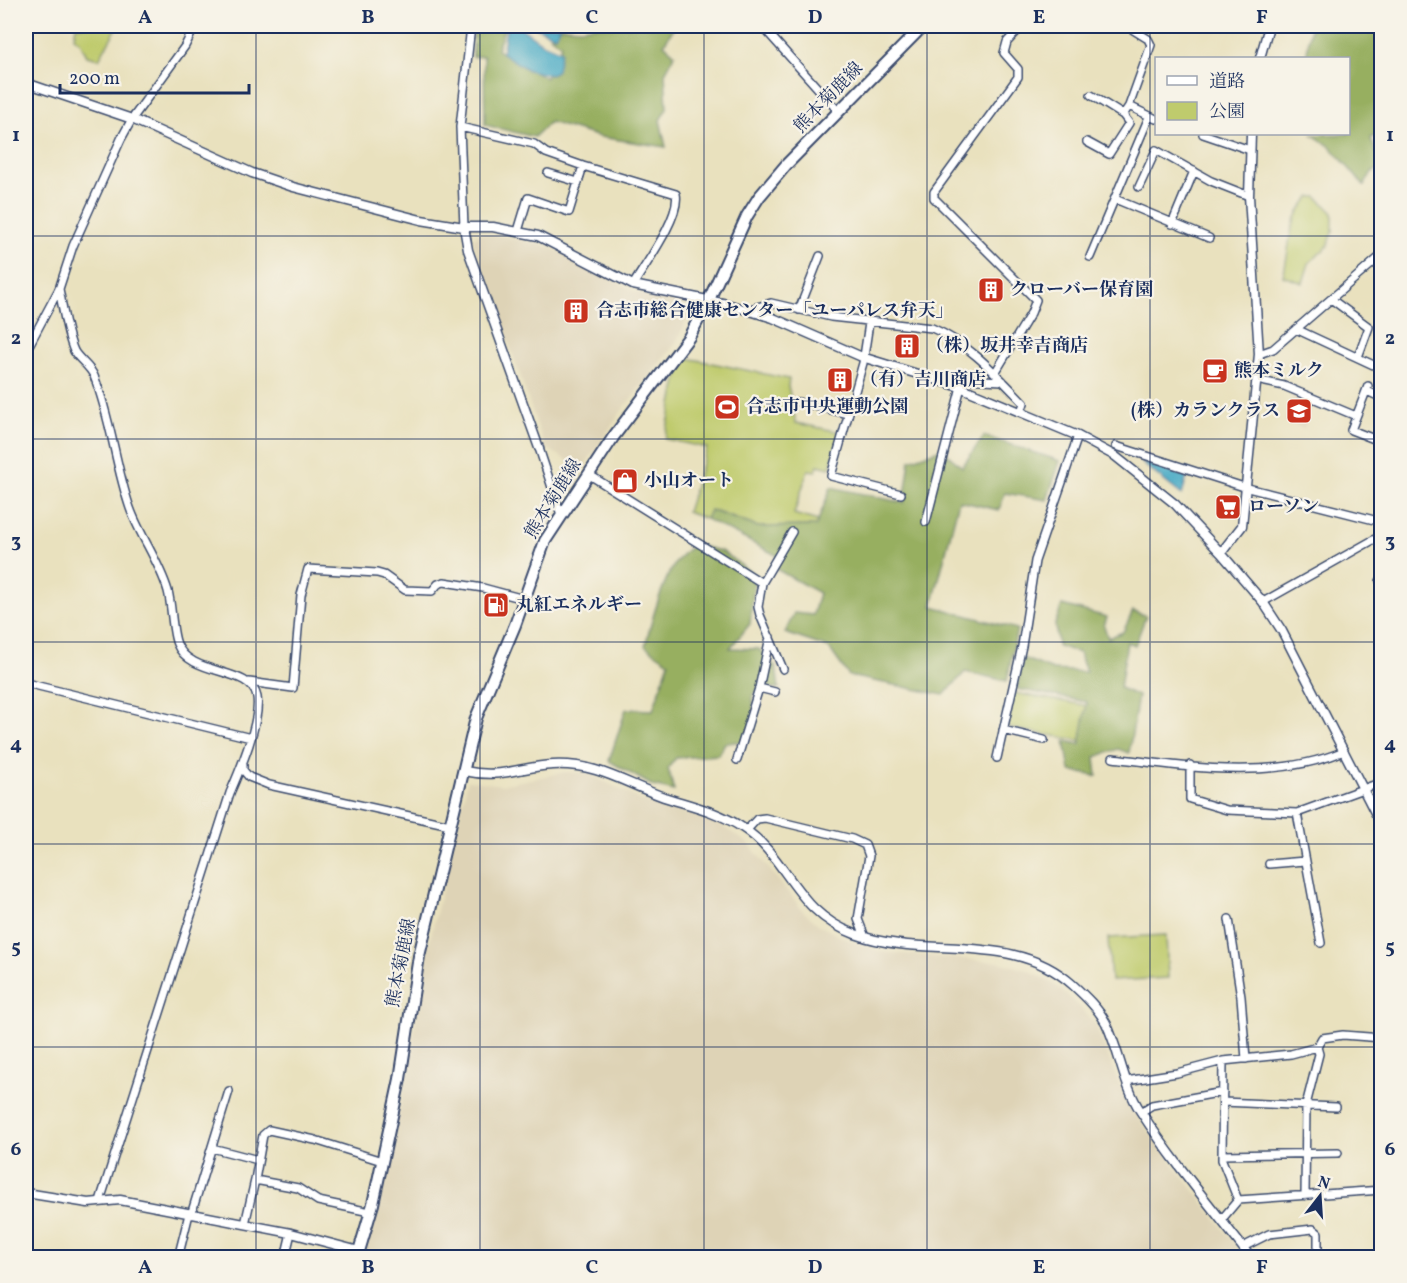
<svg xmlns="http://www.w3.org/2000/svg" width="1407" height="1283" font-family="Vollkorn,'Noto Serif JP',serif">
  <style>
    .built { fill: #ded3b6 }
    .green { fill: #bfcb6d; stroke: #6d7d66; stroke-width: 1.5 }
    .forest { fill: #97af60; stroke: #596f5f; stroke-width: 1.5 }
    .water { fill: #44a9c4; stroke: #306c91; stroke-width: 1.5 }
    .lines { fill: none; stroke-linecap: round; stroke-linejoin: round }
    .minor-casing { stroke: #3a4a6c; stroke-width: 10 }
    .tertiary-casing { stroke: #3a4a6c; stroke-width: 11 }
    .primary-casing { stroke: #3a4a6c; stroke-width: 14 }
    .minor { stroke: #fff; stroke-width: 7 }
    .tertiary { stroke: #fff; stroke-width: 8 }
    .primary { stroke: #fff; stroke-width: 10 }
    .grid { fill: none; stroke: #1b2f5e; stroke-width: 1.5; stroke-opacity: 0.55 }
    .labels { text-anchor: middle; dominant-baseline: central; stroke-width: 4.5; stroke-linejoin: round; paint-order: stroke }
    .street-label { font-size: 18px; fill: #1b2f5e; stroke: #f7f3e8 }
    .poi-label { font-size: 18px; font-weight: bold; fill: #1b2f5e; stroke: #f7f3e8; text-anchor: start }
    .neatline { fill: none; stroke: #1b2f5e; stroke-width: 2 }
    .grid-label { font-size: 20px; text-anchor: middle; font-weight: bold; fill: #1b2f5e }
  </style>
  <rect width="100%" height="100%" fill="#f7f3e8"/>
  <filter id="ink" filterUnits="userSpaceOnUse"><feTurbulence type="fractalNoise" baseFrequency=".0167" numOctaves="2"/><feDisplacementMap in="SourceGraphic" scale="12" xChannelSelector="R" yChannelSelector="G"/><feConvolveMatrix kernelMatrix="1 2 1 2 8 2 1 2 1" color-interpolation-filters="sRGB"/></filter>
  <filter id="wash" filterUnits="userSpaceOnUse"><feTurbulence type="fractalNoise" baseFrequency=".008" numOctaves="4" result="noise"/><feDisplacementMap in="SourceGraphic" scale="24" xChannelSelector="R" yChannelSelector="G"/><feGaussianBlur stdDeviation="1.35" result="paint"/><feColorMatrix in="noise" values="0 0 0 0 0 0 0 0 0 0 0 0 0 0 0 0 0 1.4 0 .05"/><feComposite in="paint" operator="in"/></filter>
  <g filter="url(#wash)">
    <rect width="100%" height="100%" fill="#e9e1be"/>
    <path class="built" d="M479,233l57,9 25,10 74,40 45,10 10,11 -15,31 -50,62 -43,63 -37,-22 -72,-207z
      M1294,394l18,6 -8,29 -19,-8z
      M566,772l21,1 62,31 62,15 38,25 55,68 15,13 22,12 40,15 117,10 30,8 24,13 25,21 18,20 25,62 16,29 109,142 -882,1 43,-176 20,-125 42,-177 33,5z"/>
    <path class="green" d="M76,26h42l-19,33 -12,-3 -7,-14 -6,-5z
      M1310,197h7l16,16v19l-5,14 -19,17 -6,20 -20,-7c9,-33 2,-51 27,-79z
      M687,358l102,21 -1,7 8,37 44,9 -10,36 -12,-3 -2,6 -8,-1 -14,44 24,7 -2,5 -58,1 -47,-17 -5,9 -19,-7 20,-64 -42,-9 15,-74z
      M1014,693l76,13 -6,35 -76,-13z
      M1166,935l2,43 -57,3 -3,-43z"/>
    <path class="forest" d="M474,26h31l-8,24 49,28 15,-33 -11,-9 5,-10 26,2 13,-2h81l-11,18 11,10 -10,19 2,35 -7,12 6,27 -66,-10 -50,-15 -16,15 -49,-12 -1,-69 -11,1z
      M1311,26h70v106l-10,6c2,10 11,23 10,30l-9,4 -8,14 -33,-39 -18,-12 35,-1v-76h-42z
      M984,436l76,25 -13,39 -42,-7 -6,17 -40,-9 -27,105 85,23 -10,52 -42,-9 -21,23 -95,-19 -20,-28 -44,-15 9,-20 19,2 6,-22 -43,-24 2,-13 -72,-37 4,-9 48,17 58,-1 15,-39 73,16 6,-43 31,-11 21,18z
      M695,545l26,6 34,24 -5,49 -20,24 29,1 17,18 3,21h-20l-6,7 1,22 -6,24 -23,2 -7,12 -42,3 -8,10 6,23 -21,-5 -44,-25 17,-52 27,1 16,-48 -24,-16c8,-29 21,-88 50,-101z
      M1062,605l45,12 -3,9 4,12 15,-6 10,-21 13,5 -11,29 -8,-3 -7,46 18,8 -9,57 -11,-4 -23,8 2,19 -27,-5 -5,-30 15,3 7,-42 -70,-13 6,-31 30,12 33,2 -7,-19 -21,-7 -3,-22z"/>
    <path class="water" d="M507,26h11l24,17 19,8 -4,19 -6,5 -23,-5 -26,-17z
      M534,26h27l-6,10z
      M1142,462l45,15 -5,18 -40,-32z"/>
  </g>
  <g filter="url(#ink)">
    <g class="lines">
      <defs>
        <path id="minor" d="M762,26l77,86
          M1091,95l32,20 6,-9 22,-61 -3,-6 -21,-13
          M1129,106l27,13
          M460,127l74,17 12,9 37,13 93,28c5,22 -31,71 -43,91
          M1203,134l47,16
          M1087,142l22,12 20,-31 -6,-8
          M548,173l30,9
          M1139,187l17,-37 55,31 38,15
          M1115,199l94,39
          M1172,224l22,-53
          M464,227l-4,-100 11,-101
          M518,231l10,-33 41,14 14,-46
          M1090,257l59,-140
          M59,289c4,19 7,44 15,62 5,9 16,15 20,25 17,42 21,89 36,132 10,28 29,53 38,83 4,15 4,42 9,53 13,33 74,22 80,53 4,24 -17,73 -27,96l-130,408
          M1331,299l38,28 -11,30
          M747,310l24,-7 60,14 101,11c38,16 64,46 92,75l-3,9
          M799,310l21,-54
          M869,323l-6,40 -32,113 70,18
          M1296,329l86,40
          M26,351l33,-62 14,-43 48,-107 11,-20 53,-73 10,-20
          M1259,354l14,-5 109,-94
          M995,373l36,-60 5,-13 -102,-102v-6l84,-115v-8l-14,-16 3,-11 15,-16
          M1257,380l27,6 72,30
          M1368,386l-17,44 31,12
          M1367,391l15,7
          M798,402l50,12
          M1116,446l128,41 138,35
          M539,448l22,67
          M588,474l174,109 -4,24 2,8 23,54
          M926,522l37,-143 40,2
          M1380,581h2
          M762,583l30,-51
          M1263,602l119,-67
          M249,682l44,6 8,-93 7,-26 69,4 7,2 21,15 27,1 6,-7 6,-2 39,6 41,11
          M26,683l225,55
          M759,688l16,4
          M1003,730l41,10
          M997,758l25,-112 13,-85 43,-125
          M1113,758c74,9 161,23 231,-7
          M737,760l22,-72 11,-51
          M243,765v5l6,7 20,8 181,40
          M1190,765v34l37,11 70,3 85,-31
          M1297,813l24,130
          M747,830l10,-11 8,-1 87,21 13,6 4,11 -11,63 7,18
          M1269,864l36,-3
          M1229,919l12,78 5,62
          M1223,1061l-1,99 16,40
          M1126,1081l51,-8 46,-12 68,-7 26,-7 5,-9 21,-3 39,3
          M1223,1102l113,5
          M1141,1112l11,-7 71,-13
          M212,1148l46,12
          M1222,1155l116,-2
          M1305,1196l1,-91 13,-51 -2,-7
          M370,1212l-52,-11 -20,-13 -43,-8 8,-45 6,-5 46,10 67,21
          M191,1215l38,-124
          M1222,1219l16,-19 144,-10
          M245,1224l10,-44
          M1243,1247l26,-13 44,-5 5,4v25
          M178,1258l11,-44
          M285,1258l6,-25"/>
        <path id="tertiary" d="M1260,58l9,-32
          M26,83l106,36 120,54 41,14 128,33 43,7h29l45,9 95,49 94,19 46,14 89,39 98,30 118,49 37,20 60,48 46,49 42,49 19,29 100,195
          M464,227l4,23 71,198
          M1221,553l21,-27 17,-172 -10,-158 2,-62
          M464,771c39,8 53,-4 89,-6 45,-2 71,18 111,32 28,9 53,14 79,31 46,30 51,84 112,106 71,26 158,-4 218,51 12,11 25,23 33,38 14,29 17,62 35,89 33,51 73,98 110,146
          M26,1193l62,10 32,-3 171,33 68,18"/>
        <path id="primary" d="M357,1258l16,-54 27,-125 19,-123 57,-238 39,-93 30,-84 69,-105 75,-99 19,-35 39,-86 12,-19 27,-32 137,-139"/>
      </defs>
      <use href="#minor" class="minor-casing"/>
      <use href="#tertiary" class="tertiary-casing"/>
      <use href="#primary" class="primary-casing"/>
      <use href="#minor" class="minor"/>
      <use href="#tertiary" class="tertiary"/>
      <use href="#primary" class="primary"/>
    </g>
  </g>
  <path class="grid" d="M256,26v1232M480,26v1232M704,26v1232M927,26v1232M1150,26v1232M26,236h1356M26,439h1356M26,642h1356M26,844h1356M26,1047h1356"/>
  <defs>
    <symbol id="building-square" viewBox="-11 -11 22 22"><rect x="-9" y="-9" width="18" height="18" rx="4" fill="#c8321e" stroke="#f7f3e8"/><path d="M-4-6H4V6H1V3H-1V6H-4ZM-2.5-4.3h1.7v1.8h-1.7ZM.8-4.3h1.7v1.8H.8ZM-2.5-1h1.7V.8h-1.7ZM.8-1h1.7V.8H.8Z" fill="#fff"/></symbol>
    <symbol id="cafe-square" viewBox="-11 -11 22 22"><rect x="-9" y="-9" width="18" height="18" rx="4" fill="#c8321e" stroke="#f7f3e8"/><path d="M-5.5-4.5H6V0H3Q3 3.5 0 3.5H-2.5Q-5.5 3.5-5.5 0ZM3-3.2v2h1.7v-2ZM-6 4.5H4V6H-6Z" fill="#fff"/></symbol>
    <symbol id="stadium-square" viewBox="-11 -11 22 22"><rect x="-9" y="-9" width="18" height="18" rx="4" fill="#c8321e" stroke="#f7f3e8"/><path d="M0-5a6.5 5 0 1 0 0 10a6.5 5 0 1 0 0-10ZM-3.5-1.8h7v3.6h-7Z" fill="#fff"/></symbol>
    <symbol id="school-square" viewBox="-11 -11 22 22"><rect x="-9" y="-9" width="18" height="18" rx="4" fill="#c8321e" stroke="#f7f3e8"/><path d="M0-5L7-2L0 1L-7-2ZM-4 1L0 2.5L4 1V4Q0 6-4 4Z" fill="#fff"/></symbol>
    <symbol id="shop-square" viewBox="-11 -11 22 22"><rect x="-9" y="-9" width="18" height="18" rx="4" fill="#c8321e" stroke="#f7f3e8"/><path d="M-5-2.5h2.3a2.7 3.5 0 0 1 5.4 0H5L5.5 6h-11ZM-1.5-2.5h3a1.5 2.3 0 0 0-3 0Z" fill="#fff"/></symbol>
    <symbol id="supermarket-square" viewBox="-11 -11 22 22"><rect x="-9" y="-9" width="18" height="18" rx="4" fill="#c8321e" stroke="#f7f3e8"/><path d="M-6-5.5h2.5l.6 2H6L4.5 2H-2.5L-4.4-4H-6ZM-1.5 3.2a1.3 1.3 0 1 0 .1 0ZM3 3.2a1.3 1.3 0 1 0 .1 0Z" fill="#fff"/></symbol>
    <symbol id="fuel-square" viewBox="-11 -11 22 22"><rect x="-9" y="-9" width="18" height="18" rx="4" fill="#c8321e" stroke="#f7f3e8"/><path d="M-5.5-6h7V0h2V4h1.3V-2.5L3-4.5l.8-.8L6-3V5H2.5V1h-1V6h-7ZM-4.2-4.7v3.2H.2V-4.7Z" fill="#fff"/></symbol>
  </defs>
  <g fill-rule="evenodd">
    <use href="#building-square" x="976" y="275" width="30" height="30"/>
    <use href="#building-square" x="561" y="296" width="30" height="30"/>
    <use href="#building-square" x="892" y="331" width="30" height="30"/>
    <use href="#cafe-square" x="1200" y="356" width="30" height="30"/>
    <use href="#building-square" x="825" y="365" width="30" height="30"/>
    <use href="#stadium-square" x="712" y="392" width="30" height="30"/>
    <use href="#school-square" x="1284" y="396" width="30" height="30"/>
    <use href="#shop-square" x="610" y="466" width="30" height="30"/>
    <use href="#supermarket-square" x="1213" y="492" width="30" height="30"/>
    <use href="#fuel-square" x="481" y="590" width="30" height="30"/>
  </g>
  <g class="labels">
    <g class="street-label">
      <text transform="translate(829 98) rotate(-46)">熊本菊鹿線</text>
      <text transform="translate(554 499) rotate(-58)">熊本菊鹿線</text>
      <text transform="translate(402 963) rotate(-79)">熊本菊鹿線</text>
    </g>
    <g class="poi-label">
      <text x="1010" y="290">クローバー保育園</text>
      <text x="596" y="311">合志市総合健康センター「ユーパレス弁天」</text>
      <text x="926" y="346">（株）坂井幸吉商店</text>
      <text x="1234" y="371">熊本ミルク</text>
      <text x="860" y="380">（有）吉川商店</text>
      <text x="746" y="407">合志市中央運動公園</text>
      <text x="1280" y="411" text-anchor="end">(株）カランクラス</text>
      <text x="644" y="481">小山オート</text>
      <text x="1248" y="507">ローソン</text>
      <text x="516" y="605">丸紅エネルギー</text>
    </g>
  </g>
  <rect width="1407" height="1283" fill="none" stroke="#f7f3e8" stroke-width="66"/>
  <rect x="1155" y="57" width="195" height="78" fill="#f7f3e8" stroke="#9fa5b1" stroke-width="1.5"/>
  <rect x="1167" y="76" width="30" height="9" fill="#ffffff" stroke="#9fa5b1" stroke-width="1.5"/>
  <text x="1209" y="87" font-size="18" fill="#1b2f5e">道路</text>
  <rect x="1167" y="102" width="30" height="18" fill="#bfcb6d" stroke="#9fa5b1" stroke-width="1.5"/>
  <text x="1209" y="117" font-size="18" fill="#1b2f5e">公園</text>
  <g transform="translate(1320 1196) rotate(17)" stroke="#f7f3e8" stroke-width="4.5" paint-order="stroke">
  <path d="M0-4.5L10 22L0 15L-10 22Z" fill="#1b2f5e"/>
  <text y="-9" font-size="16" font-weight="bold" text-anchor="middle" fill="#1b2f5e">N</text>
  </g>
  <path d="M60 84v9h189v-9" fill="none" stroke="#1b2f5e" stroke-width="3"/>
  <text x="69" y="84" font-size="18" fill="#1b2f5e" stroke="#f7f3e8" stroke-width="4.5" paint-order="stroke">200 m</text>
  <rect x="33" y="33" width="1341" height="1217" class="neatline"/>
  <g class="grid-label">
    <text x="145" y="23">A</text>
    <text x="368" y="23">B</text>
    <text x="592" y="23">C</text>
    <text x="815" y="23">D</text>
    <text x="1039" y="23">E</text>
    <text x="1262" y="23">F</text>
    <text x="16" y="141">1</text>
    <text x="1390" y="141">1</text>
    <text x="16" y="344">2</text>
    <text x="1390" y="344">2</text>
    <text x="16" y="547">3</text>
    <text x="1390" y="547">3</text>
    <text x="16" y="750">4</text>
    <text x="1390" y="750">4</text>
    <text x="16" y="953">5</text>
    <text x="1390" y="953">5</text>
    <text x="16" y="1155">6</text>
    <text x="1390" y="1155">6</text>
    <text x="145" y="1273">A</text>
    <text x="368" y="1273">B</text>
    <text x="592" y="1273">C</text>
    <text x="815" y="1273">D</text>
    <text x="1039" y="1273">E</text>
    <text x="1262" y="1273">F</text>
  </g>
</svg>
